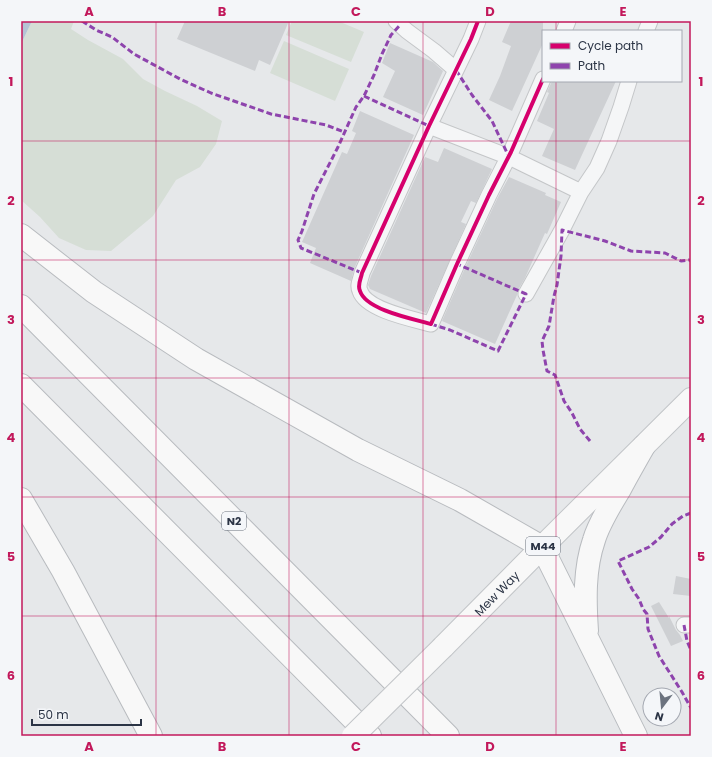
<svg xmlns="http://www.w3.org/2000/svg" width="712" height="757" font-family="Poppins,sans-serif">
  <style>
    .green { fill: #d6ded6 }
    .water { fill: #b4c4d5 }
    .building { fill: #ced0d3 }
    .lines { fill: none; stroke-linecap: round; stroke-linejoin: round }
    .minor-casing { stroke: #c4c6c8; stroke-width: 17 }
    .primary-casing { stroke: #c2c5c8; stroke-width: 24 }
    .motorway-casing { stroke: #b8bbbf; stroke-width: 24 }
    .minor { stroke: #f5f6f7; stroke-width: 15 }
    .primary { stroke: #f8f8f8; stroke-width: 22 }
    .motorway { stroke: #f8f8f8; stroke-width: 22 }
    .primary-bridge-casing { stroke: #c2c5c8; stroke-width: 24; stroke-linecap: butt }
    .primary-bridge { stroke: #f8f8f8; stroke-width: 22 }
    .quiet { stroke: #8e44ad; stroke-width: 3; stroke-dasharray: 6 3; stroke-linecap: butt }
    .cycleway-casing { stroke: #f4f6f9; stroke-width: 6 }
    .cycleway { stroke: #d6006c; stroke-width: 4 }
    .grid { fill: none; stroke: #c2185b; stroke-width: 1; stroke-opacity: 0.55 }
    .labels { text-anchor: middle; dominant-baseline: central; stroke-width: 3; stroke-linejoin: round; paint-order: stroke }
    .shield { fill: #f4f6f9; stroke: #676e7b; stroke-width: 1 }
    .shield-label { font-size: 11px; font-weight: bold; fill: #2b3445 }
    .street-label { font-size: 12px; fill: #2b3445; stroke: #f4f6f9 }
    .neatline { fill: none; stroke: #c2185b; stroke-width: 1.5 }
    .grid-label { font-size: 13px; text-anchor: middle; font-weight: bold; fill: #c2185b }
  </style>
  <rect width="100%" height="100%" fill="#e6e8ea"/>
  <path class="green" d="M32,21h42l-3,8 17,11 35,19 20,20 22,12 32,15 25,15 -6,23 -16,23 -24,13 -23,36 -42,35 -25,-1 -27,-12 -19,-21 -19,-17v-156z
    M292,21h46l26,11 -13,30 -65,-27z
    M284,41l65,28 -14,32 -65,-28z"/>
  <path class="water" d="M21,21h11l-11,23z"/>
  <path class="building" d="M185,21h104l-19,44 -11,-5 -4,11 -78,-32z
    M511,21h32v22l-31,68 -23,-11 11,-24 11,-30 -9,-4z
    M390,43l43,19 10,9 -20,44 -40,-18 12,-26 -13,-8z
    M552,81h64l-41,89 -33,-14 12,-27 -17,-8 12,-28 -2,-1z
    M360,111l54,24 -60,134 -3,12 -41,-18 6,-15 -14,-6 40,-90 5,2 9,-21 -4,-2z
    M444,148l48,21 -16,34 -5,-2 -10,21 5,2 -40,89 -56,-24 -2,-4 3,-9 54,-119 13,5z
    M509,177l37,16 -1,2 16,7 -14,32 -2,-1 -20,45 -7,12 -1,5 -22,49 -53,-23 23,-53 32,-69z
    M676,576l15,3v17l-18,-2z
    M659,602l10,16v-2l7,14 4,5 3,6 -12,5 -20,-40z"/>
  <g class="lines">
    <defs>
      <path id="minor" d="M396,21l11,10 27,20 22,19
        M478,21l-7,18 -42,87 -67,147c-1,6 -5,12 -2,18 6,19 53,28 71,33l26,-60 32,-69 22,-43 32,-73
        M564,31l4,-10
        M646,31l4,-10
        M429,126l80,31 72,35
        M526,294l36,-64 19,-38 16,-24 12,-27 12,-34 8,-26
        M684,625h7"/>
      <g id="primary">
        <path id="s1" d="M443,647l99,-100 149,-148"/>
      </g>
      <path id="motorway" d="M21,235l73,57 102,67 162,91 102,50 82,47 94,189
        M21,306l427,430
        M21,385l349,351
        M21,499l42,72 88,165
        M587,631c-2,-30 -3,-62 7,-91 5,-17 17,-36 26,-51 8,-15 16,-29 24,-43"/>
    </defs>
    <use href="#minor" class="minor-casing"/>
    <use href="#primary" class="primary-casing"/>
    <use href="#motorway" class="motorway-casing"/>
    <use href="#minor" class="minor"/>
    <use href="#primary" class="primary"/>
    <use href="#motorway" class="motorway"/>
    <defs>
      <path id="primary-bridge" d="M353,736l90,-89"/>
    </defs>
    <use href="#primary-bridge" class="primary-bridge-casing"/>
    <use href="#primary-bridge" class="primary-bridge"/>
    <path class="quiet" d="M82,21l14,9 16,7 22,17 46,25 31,14 60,21 55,11 18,7
      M456,70l16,25 20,26 17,36
      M364,96l65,30
      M362,273l-61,-25 -3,-8 4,-9 12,-37 24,-47 18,-40 8,-11 10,-21 8,-21 9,-19 9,-10
      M431,324l19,6 48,21 28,-57 -69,-30
      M590,441l-10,-12 -8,-16 -8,-12 -9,-26 -8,-4 -4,-21 -1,-9 7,-15 5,-30 3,-11 4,-29 1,-26 43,11 26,10 34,2 16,8 8,-1 2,1
      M691,513l-8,3 -11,8 -11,13 -12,10 -31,14 14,28 7,10 4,10 4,5 1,15 11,27 23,36 9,16
      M684,625l3,16 4,9"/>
    <defs>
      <path id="cycleway" d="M478,21l-7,18 -42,87 -67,147c-1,6 -5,12 -2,18 6,19 53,28 71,33l26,-60 32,-69 22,-43 32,-73"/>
    </defs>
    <use href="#cycleway" class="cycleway-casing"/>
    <use href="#cycleway" class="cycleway"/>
  </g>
  <path class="grid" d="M156,21v715M289,21v715M423,21v715M556,21v10M556,81v655M21,141h670M21,260h670M21,378h670M21,497h670M21,616h670"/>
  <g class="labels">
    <g class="shield">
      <rect x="222" y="512" width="24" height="18" rx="3"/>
      <rect x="526" y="537" width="34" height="18" rx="3"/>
    </g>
    <g class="shield-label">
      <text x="234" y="521">N2</text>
      <text x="543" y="546">M44</text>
    </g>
    <g class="street-label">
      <text stroke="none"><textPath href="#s1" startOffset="76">Mew Way</textPath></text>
    </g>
  </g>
  <rect width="712" height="757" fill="none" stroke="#f4f6f9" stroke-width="44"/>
  <rect x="542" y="30" width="140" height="52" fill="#f4f6f9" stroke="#a4a8b1"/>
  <rect x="550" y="43" width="20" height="6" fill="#d6006c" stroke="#a4a8b1"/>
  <text x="578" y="50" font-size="12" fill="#2b3445">Cycle path</text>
  <rect x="550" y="63" width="20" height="6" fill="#8e44ad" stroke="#a4a8b1"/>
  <text x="578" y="70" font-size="12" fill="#2b3445">Path</text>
  <g transform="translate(662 707) rotate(196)"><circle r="19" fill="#f4f6f9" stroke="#a4a8b1"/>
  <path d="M0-3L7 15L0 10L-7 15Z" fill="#6c737f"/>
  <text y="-6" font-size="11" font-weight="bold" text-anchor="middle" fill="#2b3445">N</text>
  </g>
  <path d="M32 719v6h109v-6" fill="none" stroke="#2b3445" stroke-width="2"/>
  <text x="38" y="719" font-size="12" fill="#2b3445" stroke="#f4f6f9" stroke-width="3" paint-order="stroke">50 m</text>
  <rect x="22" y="22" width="668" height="713" class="neatline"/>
  <g class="grid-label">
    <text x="89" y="16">A</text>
    <text x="222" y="16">B</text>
    <text x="356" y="16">C</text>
    <text x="490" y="16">D</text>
    <text x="623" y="16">E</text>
    <text x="11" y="86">1</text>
    <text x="701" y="86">1</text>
    <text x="11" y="205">2</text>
    <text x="701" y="205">2</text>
    <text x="11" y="324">3</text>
    <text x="701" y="324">3</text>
    <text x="11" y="442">4</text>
    <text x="701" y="442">4</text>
    <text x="11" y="561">5</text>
    <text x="701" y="561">5</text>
    <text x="11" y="680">6</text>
    <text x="701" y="680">6</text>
    <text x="89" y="751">A</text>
    <text x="222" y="751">B</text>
    <text x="356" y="751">C</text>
    <text x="490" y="751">D</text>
    <text x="623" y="751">E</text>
  </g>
</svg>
